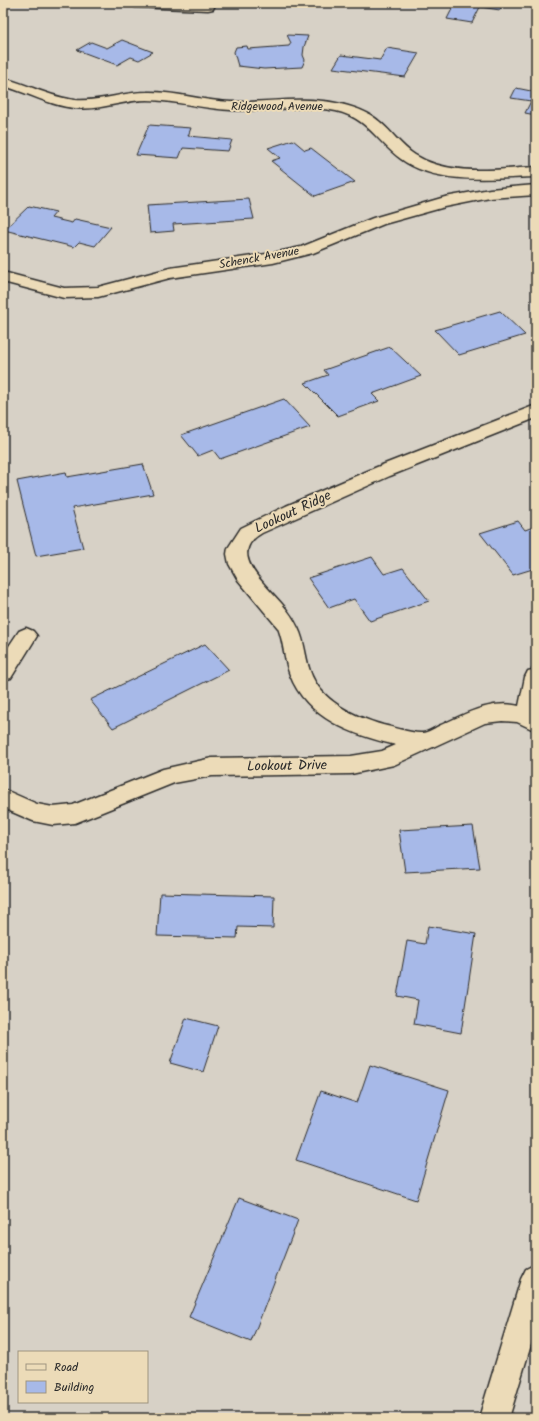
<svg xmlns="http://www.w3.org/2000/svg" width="539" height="1421" font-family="Kalam,sans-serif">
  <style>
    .building { fill: #a7b9e8; stroke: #2b2b2b }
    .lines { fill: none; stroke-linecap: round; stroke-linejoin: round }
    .minor-casing { stroke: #2b2b2b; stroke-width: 3 }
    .minor { fill: #ecdbb8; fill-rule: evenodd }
    .labels { text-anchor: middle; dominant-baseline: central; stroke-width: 4; stroke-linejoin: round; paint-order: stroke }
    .far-street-label { font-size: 12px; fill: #2b2b2b; stroke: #ecdbb8 }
    .street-label { font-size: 14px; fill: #2b2b2b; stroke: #ecdbb8 }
  </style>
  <rect width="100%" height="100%" fill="#d7d1c6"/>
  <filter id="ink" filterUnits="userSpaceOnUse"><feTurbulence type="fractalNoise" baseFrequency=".025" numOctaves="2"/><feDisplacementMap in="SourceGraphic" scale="8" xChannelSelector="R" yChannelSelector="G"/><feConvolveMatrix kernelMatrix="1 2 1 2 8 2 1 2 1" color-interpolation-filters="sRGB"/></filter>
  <g filter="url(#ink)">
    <path class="building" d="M455,3h48l-3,7 -20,-3 -8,16 -25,-4z
      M287,35l21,1 -4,11 -1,8 2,5 -3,7 -38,2 -26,-3 -4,-14 2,-5 11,-1 1,3 41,-3 2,-3z
      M122,40l31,12 -14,8 -8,-3 -14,8 -40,-15 14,-8 16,6z
      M387,48l32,5 -14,24 -72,-9 8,-13 39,5z
      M516,88l20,4v23l-11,-2 6,-12 -20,-3z
      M149,125l42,3 -3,8 44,4 -4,11 -45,-3 -4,10 -43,-3z
      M293,140l12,10 6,-2 44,34 -40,14 -44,-35 9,-3 -12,-10z
      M249,199l5,20 -81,5 1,7 -24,2 -3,-28z
      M29,206l27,6 -5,6 21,5 3,-4 36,8 -16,19 -16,-4 -5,5 -70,-17z
      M500,311l25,24 -66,20 -24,-25z
      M5,323v30h-2v-29z
      M390,347l31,29 -49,18 7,7 -41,15 -33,-33 23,-8 -4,-5z
      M284,399l26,28 -90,32 -7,-9 -15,6 -17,-21z
      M143,464l10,30 -81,14 11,40 -47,8 -19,-75 49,-9 1,5z
      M518,521l7,9 11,-4v42l-23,7 -33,-42z
      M372,557l12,17 19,-6 26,33 -59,20 -16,-22 -25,9 -21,-30z
      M205,644l24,26 -116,58 -23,-28z
      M473,826l7,42 -75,4 -6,-42z
      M160,893l114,3 -1,32 -35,-1 -1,11 -80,-2z
      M428,926l48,8 -15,99 -47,-9 4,-24 -21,-4 10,-55 18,3z
      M186,1018l32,8 -15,46 -33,-9z
      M370,1065l79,25 -33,110 -120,-40 25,-69 36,12z
      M239,1198l59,22 -47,122 -62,-25z"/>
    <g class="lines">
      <defs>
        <path id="minor" d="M128,3h88l-3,6 -5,1 -73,-3z
          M3,78c24,6 47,19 72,22 24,2 48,-8 72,-8 28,-1 55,9 84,10 35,1 70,-6 105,1 15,3 32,8 44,19 12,10 21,24 35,33 35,22 82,14 121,12v10c-43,1 -98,9 -135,-18 -24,-17 -33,-41 -65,-48 -35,-7 -70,1 -105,-1 -28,-1 -56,-10 -84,-10 -24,0 -48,11 -72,8 -25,-2 -48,-16 -72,-22z
          M536,185v10l-46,3 -45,9 -61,17 -71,29 -40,10 -103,15 -72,19 -34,1 -61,-16v-10l61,16 34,-1 72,-19 103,-15 28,-6 72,-29 72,-21 45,-8z
          M536,405v13l-146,58 -128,57c-25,14 -14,33 1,50 12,14 27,27 35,45 7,14 7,29 12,43 10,30 45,46 73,54 10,2 30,9 39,8 6,0 14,-6 19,-8 24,-11 50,-26 78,-19l6,-29 3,-6 8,-2v62l-19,-9 -15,-1 -17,2 -91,42 -43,9 -139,2 -38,7 -99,40 -22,2 -20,-4 -30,-13v-19l34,15 16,3 20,-2 90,-36 49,-11 139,-2 31,-5 14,-6c-43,-10 -89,-26 -106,-70 -6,-15 -6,-32 -12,-47l-40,-48 -9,-16 -2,-10 1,-6 13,-20 45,-22 91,-39z
          M26,628l7,3 4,5 -26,42 -8,2v-25l16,-24z
          M536,1264v64l-27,90h-30l42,-139 5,-10z"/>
      </defs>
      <use href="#minor" class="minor-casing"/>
      <use href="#minor" class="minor"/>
    </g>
  </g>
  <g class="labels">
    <g class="far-street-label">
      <text x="277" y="106">Ridgewood Avenue</text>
      <text transform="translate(259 258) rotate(-10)">Schenck Avenue</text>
    </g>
    <g class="street-label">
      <text transform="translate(293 512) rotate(-25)">Lookout Ridge</text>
      <text transform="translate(287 766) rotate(-1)">Lookout Drive</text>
    </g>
  </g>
  <rect width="539" height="1421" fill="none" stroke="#ecdbb8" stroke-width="16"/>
  <rect x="8" y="8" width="523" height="1405" fill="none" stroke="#2b2b2b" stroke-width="1.5" filter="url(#ink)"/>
  <rect x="18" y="1351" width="130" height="52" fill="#ecdbb8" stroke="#9f9580"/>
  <rect x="26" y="1364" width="20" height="6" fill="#ecdbb8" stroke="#9f9580"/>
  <text x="54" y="1371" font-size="12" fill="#2b2b2b">Road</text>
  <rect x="26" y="1381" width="20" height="12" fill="#a7b9e8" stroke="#9f9580"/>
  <text x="54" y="1391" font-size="12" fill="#2b2b2b">Building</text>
</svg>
